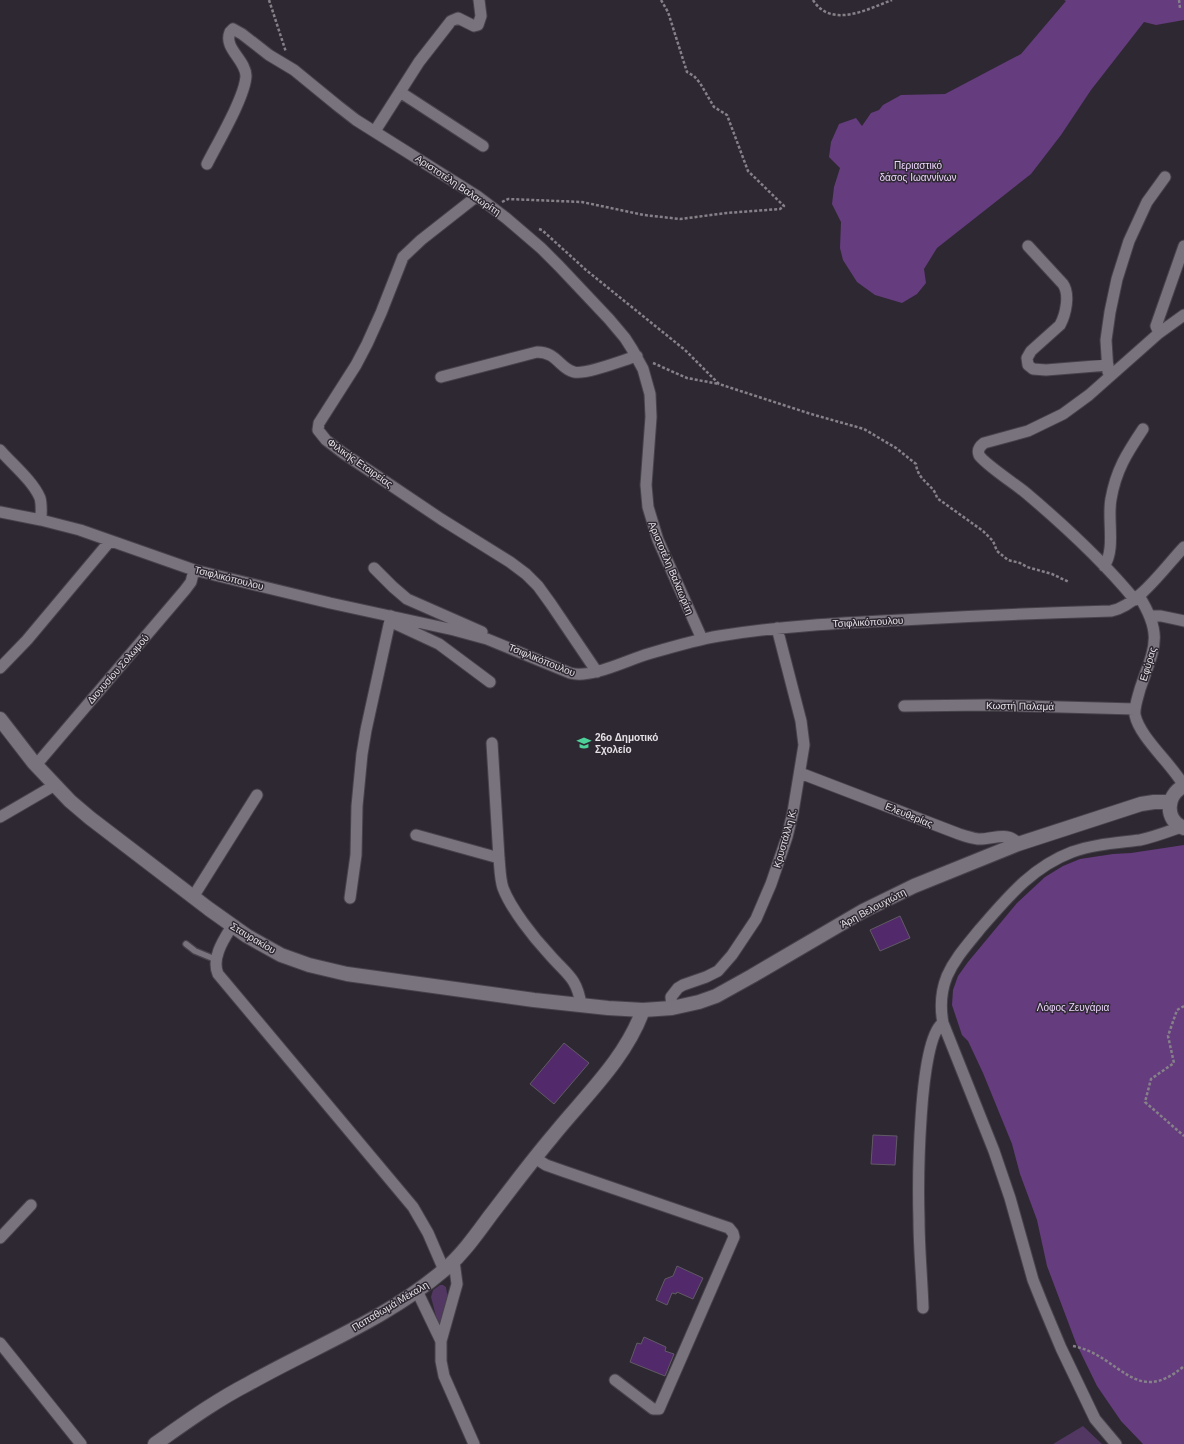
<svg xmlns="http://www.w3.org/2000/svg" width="1184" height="1444" font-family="Arial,sans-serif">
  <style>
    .green { fill: #513761 }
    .forest { fill: #653c7e }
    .building { fill: #52296a; stroke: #615b65 }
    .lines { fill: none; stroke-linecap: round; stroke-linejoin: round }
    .service-casing { stroke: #47434b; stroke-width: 8 }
    .minor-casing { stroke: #47434b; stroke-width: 13 }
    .tertiary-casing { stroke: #47434b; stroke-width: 16 }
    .path { stroke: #868189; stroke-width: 2.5; stroke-dasharray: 3 2; stroke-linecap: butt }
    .service { stroke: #79737e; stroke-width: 5.5 }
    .minor { stroke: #79737e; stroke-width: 11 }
    .tertiary { stroke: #79737e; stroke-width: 14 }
    .labels { text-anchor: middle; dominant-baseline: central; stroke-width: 3; stroke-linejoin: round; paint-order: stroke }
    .park-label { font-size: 10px; fill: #ecd5fc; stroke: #2e2832 }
    .street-label { font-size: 10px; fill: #e4e0e6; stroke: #2e2832 }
    .poi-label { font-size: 10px; font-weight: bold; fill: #e4e0e6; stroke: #2e2832; text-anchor: start }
  </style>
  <rect width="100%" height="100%" fill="#2e2832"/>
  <path class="green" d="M440,1285h3l3,2 2,13 -8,27 -2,-3 -7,-27 2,-7z
    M1083,1426l19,18h-49z"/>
  <path class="forest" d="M1064,0h120v20l-28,5 -12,-3 -53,68 -30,45 -30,39 -94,74 -13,21 2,14 -9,11 -15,9 -27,-8 -18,-13 -14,-22 -3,-12 1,-26 -9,-18 2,-17 6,-19 -11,-11 2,-15 8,-18 17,-6 6,8 9,-13 8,-3 4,-5 18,-10 44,-1 76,-40 45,-53z
    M1184,845v599h-41l-22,-23 -24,-35 -21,-43 -29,-77 -10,-46 -17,-46 -8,-30 -29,-71 -15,-32 -6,-6 -10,-30 1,-15 5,-14 10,-14 49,-59 28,-26 18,-11 17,-7 33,-5 18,-1z"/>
  <path class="building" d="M900,916l10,22 -30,13 -10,-21z
    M564,1043l25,20 -35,41 -24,-20z
    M873,1135l24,1 -2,29 -24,-1z
    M677,1266l26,12 -10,21 -16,-7 -1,2 -4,-1 -5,12 -11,-5 9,-21 8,-3z
    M644,1337l22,10 -1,4 9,3 -9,22 -35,-14 7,-19 4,1z"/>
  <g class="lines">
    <defs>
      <path id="service" d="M186,944l9,7 22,9"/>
      <path id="minor" d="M400,92l83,54
        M375,131l44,-69 32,-41 7,-3 16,8 4,-1 3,-9 -2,-16
        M207,164c10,-20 38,-67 39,-88 0,-16 -23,-28 -16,-44l3,-3 9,5 27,21 25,15 44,36 18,14 121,76 29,22 35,30 18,18 50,53 16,19 7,11 11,20 7,25 1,23 -5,68 2,22 10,33 44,99
        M477,196l-56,44 -18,17 -22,56 -14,31 -11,21 -37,58 -1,7 8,10 17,13 98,66 69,43 16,12 12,12 13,18 46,68
        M1028,246l35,38c7,10 3,30 -3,41l-29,26 -4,7 1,7 5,4 13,1 62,-5
        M1159,333l-3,-7 28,-80
        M1108,372l-2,-32 4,-28 7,-33 12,-38 18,-39 18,-25
        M441,377l96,-25c20,0 23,17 37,20 12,3 49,-12 63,-16
        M0,450c12,14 33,31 40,48 2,7 1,15 1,22
        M0,512l41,8 39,10 114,40 136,33 124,27 33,9 83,34c21,6 57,-13 78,-19 24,-7 47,-14 71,-18 60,-10 122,-13 183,-16 70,-4 140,-7 209,-9 27,-5 54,-44 73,-64
        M1104,566c12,-16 3,-48 7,-67 5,-29 16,-46 32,-70
        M374,568l19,19 14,12 75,33
        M1139,596c25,40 15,52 1,93 -2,8 -6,18 -5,26 5,23 37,49 49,71
        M1135,600c-32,-39 -70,-74 -109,-107 -8,-7 -43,-30 -47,-38 -2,-5 1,-9 5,-12l44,-12 35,-17 26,-19 70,-62 25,-18
        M391,616l2,6 3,2 43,20 51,38
        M1151,616h10l23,5
        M0,668l27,-28 83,-99
        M904,706l83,-1 148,4
        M492,743l7,115c1,10 1,21 4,30 8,21 31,50 46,66 17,20 28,23 32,51
        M36,765l149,-175 6,-8 3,-12
        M800,773l159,61c6,2 12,4 19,5 13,1 31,-9 40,5
        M0,817l55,-32
        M416,835l83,23
        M193,897l64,-102
        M350,898l6,-43 1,-49 5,-52 4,-24 25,-114
        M232,926c-8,13 -21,32 -14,48l195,233 15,26 16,37
        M672,1008l-1,-11 7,-9 5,-3 23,-8 12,-6 14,-16 24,-36 15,-35 16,-47 6,-25 11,-67 -3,-24 -24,-93
        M535,1158l11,7 17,6 166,57 4,5 1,4 -75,172h-6l-38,-29
        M0,1238l31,-33
        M417,1291l24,50v20l3,15 30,68
        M923,1308c-1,-30 -4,-59 -4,-88 -1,-32 -1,-183 24,-197
        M441,1341l16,-57 -3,-23
        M0,1343l81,101
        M1116,1444l-21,-25 -34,-71 -18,-43 -10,-25 -23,-82 -16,-47 -51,-128c-3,-16 -2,-32 4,-47 8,-18 21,-32 33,-47 27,-31 52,-62 92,-77 22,-8 45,-9 68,-12 14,-3 27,-8 41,-13"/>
      <path id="tertiary" d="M0,719l34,44 36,38 20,17 119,91 38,27 34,19 28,10 38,9 187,26 74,8 35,2 29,-2 27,-6 17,-6 36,-20 111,-65 51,-25 104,-42 123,-40 13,-2h16
        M1184,786c-18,9 -20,34 0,42
        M155,1444c30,-21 60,-43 93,-60 65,-37 139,-65 196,-114 18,-15 32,-35 46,-54 20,-26 40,-53 62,-79 32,-40 73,-77 91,-127"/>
    </defs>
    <use href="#service" class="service-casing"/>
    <use href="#minor" class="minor-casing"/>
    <use href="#tertiary" class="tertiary-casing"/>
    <path class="path" d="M269,0l17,52
      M813,0c18,29 55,9 79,0
      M1179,0l1,8
      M502,202l6,-3 74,3 62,13 36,4 47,-6 53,-4 4,-3 -36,-35 -21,-56 -13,-8 -14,-24 -6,-7 -7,-4 -19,-60 -7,-12
      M539,229l3,1 44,40 99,80 34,34 92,30 53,15 32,19 20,16c2,18 18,20 21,34l46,33 10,10 4,10 11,9 12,3 7,4 25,7 17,8
      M653,363l34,15 32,6
      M1184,1006l-7,4 -9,26 6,27 -23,16 -6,23 39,34
      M1073,1346c47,9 62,62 111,20"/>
    <use href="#service" class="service"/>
    <use href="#minor" class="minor"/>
    <use href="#tertiary" class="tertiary"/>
  </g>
  <defs>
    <symbol id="school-bare" viewBox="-9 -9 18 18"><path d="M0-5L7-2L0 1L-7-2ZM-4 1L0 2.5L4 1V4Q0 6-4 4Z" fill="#4dd39a" stroke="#2e2832" stroke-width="2.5" paint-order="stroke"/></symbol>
  </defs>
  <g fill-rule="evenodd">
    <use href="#school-bare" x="574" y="733" width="20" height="20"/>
  </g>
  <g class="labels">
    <g class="park-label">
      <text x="918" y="165">Περιαστικό<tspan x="918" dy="12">δάσος Ιωαννίνων</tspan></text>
      <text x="1073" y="1007">Λόφος Ζευγάρια</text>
    </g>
    <g class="street-label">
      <text transform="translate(458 185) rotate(34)">Αριστοτέλη Βαλαωρίτη</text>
      <text transform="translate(360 463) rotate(35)">Φιλικής Εταιρείας</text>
      <text transform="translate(671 568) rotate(67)">Αριστοτέλη Βαλαωρίτη</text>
      <text transform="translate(229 578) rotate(14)">Τσιφλικόπουλου</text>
      <text transform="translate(868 622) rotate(-3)">Τσιφλικόπουλου</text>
      <text transform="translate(542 660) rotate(22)">Τσιφλικόπουλου</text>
      <text transform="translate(1148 664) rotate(-73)">Εφύρας</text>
      <text transform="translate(118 669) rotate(-49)">Διονυσίου Σολωμού</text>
      <text transform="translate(1020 706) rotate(1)">Κωστή Παλαμά</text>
      <text transform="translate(909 815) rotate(22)">Ελευθερίας</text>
      <text transform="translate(785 838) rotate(-74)">Κρυστάλλη Κ.</text>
      <text transform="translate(873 908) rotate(-28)">Άρη Βελουχιώτη</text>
      <text transform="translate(253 938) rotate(31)">Σταυρακίου</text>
      <text transform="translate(390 1306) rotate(-31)">Παπαθωμά Μέκαλη</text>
    </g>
    <g class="poi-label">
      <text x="595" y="737">26ο Δημοτικό<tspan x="595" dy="12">Σχολείο</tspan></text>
    </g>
  </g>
</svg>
